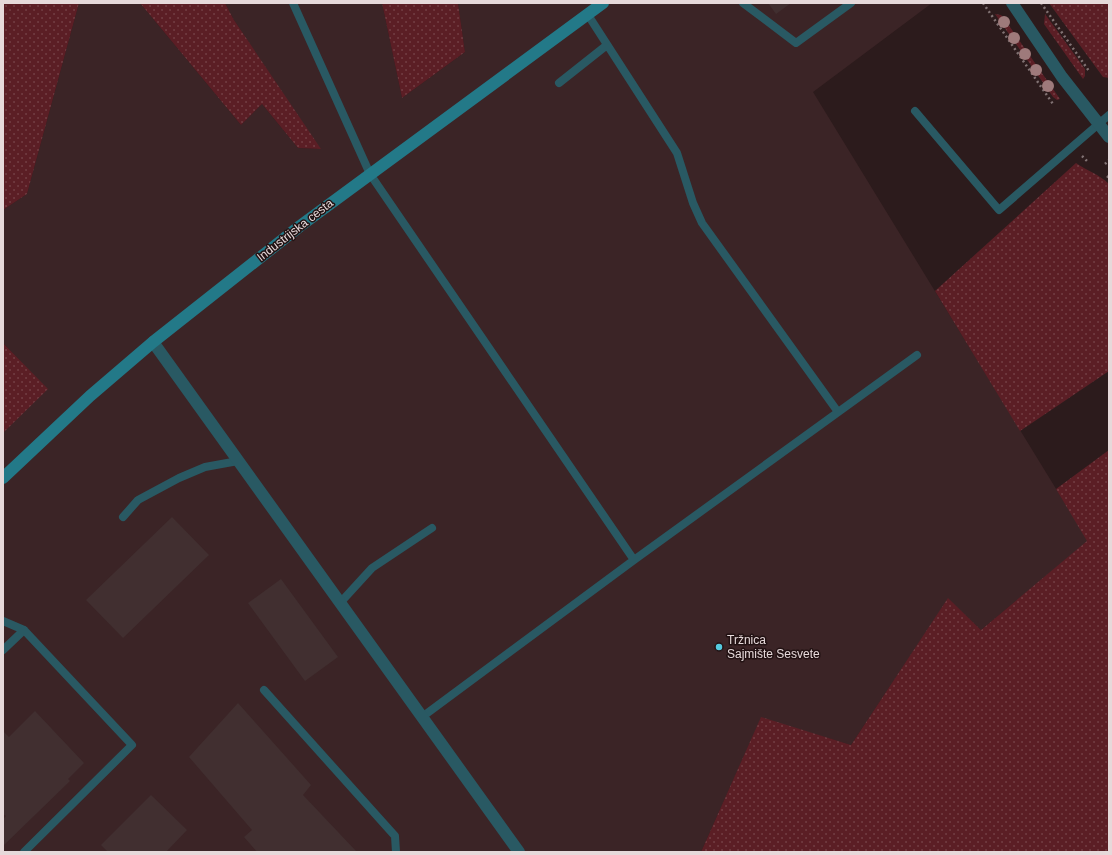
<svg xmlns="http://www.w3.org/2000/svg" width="1112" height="855" font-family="Arial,sans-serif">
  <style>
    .built { fill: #3b2426 }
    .green { fill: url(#green-dots) }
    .building { fill: #412f30 }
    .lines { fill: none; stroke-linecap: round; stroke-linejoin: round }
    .path { stroke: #817273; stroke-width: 2.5; stroke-dasharray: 2 3; stroke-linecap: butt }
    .lane { stroke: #295963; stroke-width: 8 }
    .street { stroke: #295963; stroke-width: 12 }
    .secondary { stroke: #237988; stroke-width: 12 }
    .tree { fill: #9e7a7b }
    .poi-dot { fill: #55cadf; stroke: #221213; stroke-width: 1.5 }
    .labels { text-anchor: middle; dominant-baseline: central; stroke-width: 3; stroke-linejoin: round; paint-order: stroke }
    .street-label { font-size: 12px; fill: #e6d9da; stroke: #221213 }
    .poi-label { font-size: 12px; fill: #e6d9da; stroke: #221213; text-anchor: start }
  </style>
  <defs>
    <pattern id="green-dots" width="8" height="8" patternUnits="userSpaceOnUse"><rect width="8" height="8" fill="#5b1e25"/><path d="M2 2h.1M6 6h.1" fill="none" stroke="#733e44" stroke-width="1.8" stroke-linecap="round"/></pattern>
  </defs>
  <rect width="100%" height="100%" fill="#2c1b1c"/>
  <path class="built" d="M79,3h61l101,122 21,-21 36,44 22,1 -86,-129 -9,-17h157l20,95 63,-46 -7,-49h474l-119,89 275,449 -107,89 -33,-31 -97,146 -90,-27 -60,134h-698v-419l44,-44 -44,-46v-133l24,-16z"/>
  <path class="green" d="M3,3h76l-52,191 -24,16z
    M140,3h85l9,17 87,129 -23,-1 -36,-44 -21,21z
    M382,3h76l7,49 -63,46z
    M1049,3h60v75l-6,-1z
    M995,14l6,1 2,2 57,82 -3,1 -4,-3z
    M1045,14l40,55v7l-2,3 -39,-55z
    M1076,163c11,8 23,11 33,21v187l-89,60 -85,-140z
    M3,343l45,46 -45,44z
    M1109,450v402h-408l60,-135 90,28 97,-147 33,32 106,-89 -31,-52z"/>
  <path class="building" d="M768,3h23l-15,11z
    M172,517l37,38 -86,83 -37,-38z
    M281,579l57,78 -33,24 -57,-78z
    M238,703l73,82 -8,10 53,56 -1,1h-98l-13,-15 8,-7 -63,-73z
    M35,711l49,52 -16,16 2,2 -67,65v-27l3,-3 -3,-2v-83l6,6z
    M151,795l36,35 -21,22h-58l-7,-7z"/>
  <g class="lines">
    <path class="path" d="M983,3l70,101
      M1041,3l48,68
      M1082,156l5,5
      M1105,164l4,-4
      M1107,176l2,2"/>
    <path class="lane" d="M293,3l77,171 264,386
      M743,3l53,40 55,-40
      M588,15l89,138 16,50 9,20 136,189
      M559,83l48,-38
      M915,111l84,99 110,-95
      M123,517l15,-17 41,-22 26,-11 33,-6
      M340,603l32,-35 60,-40
      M3,621l21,9
      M3,650l21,-20 108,115 -108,107
      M264,690l131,146 1,16
      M422,717l212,-157 283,-205"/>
    <path class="street" d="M1012,3l50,74 47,60
      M153,342l366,510"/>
    <path class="secondary" d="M3,478l87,-82 63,-54 147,-116 303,-223"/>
  </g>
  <g class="tree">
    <circle cx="1004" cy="22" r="6"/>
    <circle cx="1014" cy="38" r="6"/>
    <circle cx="1025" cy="54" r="6"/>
    <circle cx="1036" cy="70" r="6"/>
    <circle cx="1048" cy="86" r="6"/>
  </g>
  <circle class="poi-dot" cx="719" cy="647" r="4"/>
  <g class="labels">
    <g class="street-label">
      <text transform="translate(295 230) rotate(-38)">Industrijska cesta</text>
    </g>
    <g class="poi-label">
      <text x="727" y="640">Tržnica<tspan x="727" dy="14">Sajmište Sesvete</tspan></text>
    </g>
  </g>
  <rect width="1112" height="855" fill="none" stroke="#e6d9da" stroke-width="8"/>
</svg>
